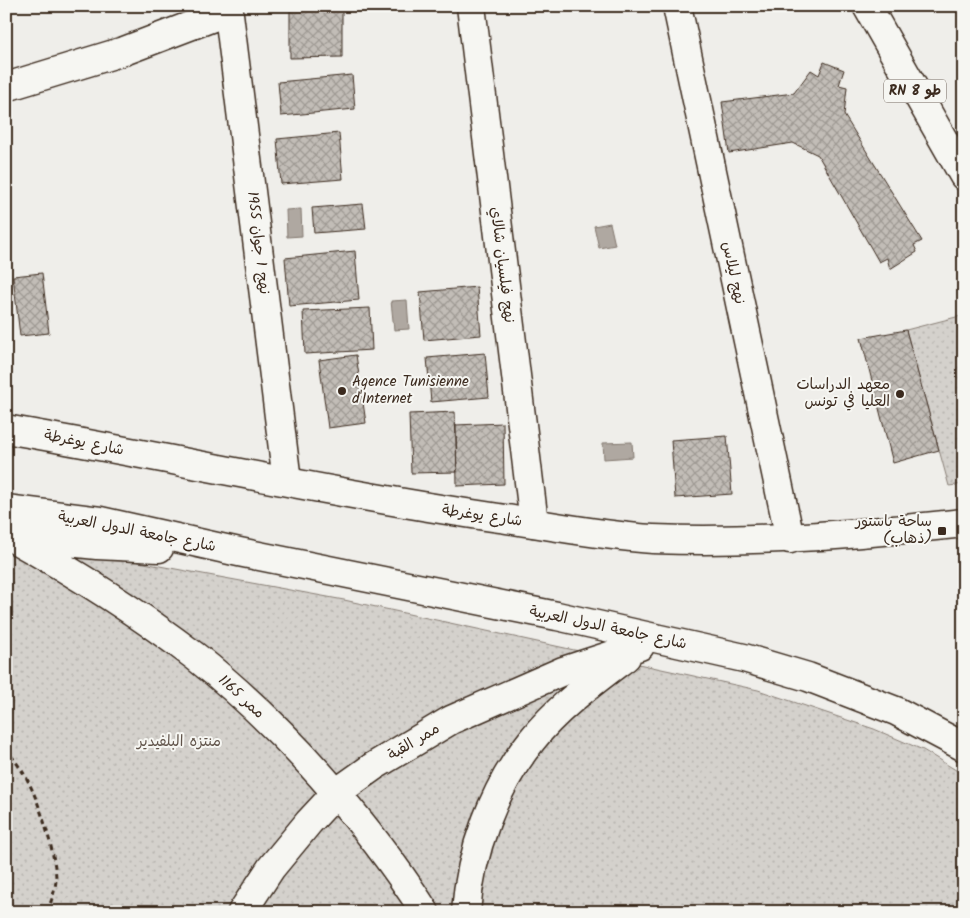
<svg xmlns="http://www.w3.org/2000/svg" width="970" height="918" font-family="Kalam,'Playpen Sans Arabic',sans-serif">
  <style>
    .park { fill: url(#park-dots); stroke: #887e75 }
    .water { fill: #afa8a1; stroke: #81766d }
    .building { fill: url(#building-cross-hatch); stroke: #3b2a1e }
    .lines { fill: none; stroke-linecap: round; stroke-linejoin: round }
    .minor-casing { stroke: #3b2a1e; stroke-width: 31 }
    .major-casing { stroke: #3b2a1e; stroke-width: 31 }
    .path { stroke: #3b2a1e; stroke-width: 3; stroke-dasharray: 5 4; stroke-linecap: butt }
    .minor { stroke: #f6f6f2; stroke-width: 28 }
    .major { stroke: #f6f6f2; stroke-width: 28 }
    .poi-dot { fill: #3b2a1e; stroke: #f6f6f2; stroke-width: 2 }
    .labels { text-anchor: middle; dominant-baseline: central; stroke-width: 4; stroke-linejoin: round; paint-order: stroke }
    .shield { fill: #f6f6f2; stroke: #73675e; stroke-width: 1 }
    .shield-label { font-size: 14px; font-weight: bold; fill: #3b2a1e }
    .street-label { font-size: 15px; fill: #3b2a1e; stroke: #f6f6f2 }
    .poi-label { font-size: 15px; fill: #3b2a1e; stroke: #f6f6f2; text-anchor: end }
    .park-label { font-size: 15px; fill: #61544a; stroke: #f6f6f2 }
  </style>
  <defs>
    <pattern id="park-dots" width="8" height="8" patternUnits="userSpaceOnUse" patternTransform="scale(1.25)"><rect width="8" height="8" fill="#d4d1cc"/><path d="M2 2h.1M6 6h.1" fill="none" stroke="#b7b4af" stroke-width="1.8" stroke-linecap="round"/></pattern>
    <pattern id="building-cross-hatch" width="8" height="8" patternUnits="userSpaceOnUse" patternTransform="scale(1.25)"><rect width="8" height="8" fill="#c2bdb7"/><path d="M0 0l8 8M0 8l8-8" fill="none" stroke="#9f9a94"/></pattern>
  </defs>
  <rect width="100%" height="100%" fill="#efeeea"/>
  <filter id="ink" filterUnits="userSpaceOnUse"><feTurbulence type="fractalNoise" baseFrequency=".02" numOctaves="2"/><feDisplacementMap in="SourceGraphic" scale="10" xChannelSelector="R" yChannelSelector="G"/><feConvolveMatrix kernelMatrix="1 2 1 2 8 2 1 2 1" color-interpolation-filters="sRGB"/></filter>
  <g filter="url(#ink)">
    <path class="park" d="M964,315v169l-15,2 -43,-156z
      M6,549l100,6 48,10 190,35 414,90 116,39 49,21 41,25v137h-958z"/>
    <path class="water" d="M301,209l1,27 -15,1 -1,-27z
      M610,223l5,22 -16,3 -5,-22z
      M407,300l2,29 -15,1 -3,-29z
      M632,442l1,15 -29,2 -1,-16z"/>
    <path class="building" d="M290,6h52v51l-52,1z
      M824,62l20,8 -5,15 8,2 -3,28 78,126 -8,4 3,7 -27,17 -3,-11 -8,4 -61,-107 -25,-12 -64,10 -7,-51 72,-9 17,-23 8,5z
      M352,75l3,34 -74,7 -3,-34z
      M339,133l4,46 -62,5 -4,-45z
      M363,204l3,25 -52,4 -2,-25z
      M355,251l4,49 -70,6 -4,-48z
      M42,273l7,60 -29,3 -7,-60z
      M477,287l4,48 -57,5 -4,-48z
      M370,308l2,42 -67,4 -2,-43z
      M906,330l33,120 -46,13 -32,-125z
      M485,353l4,44 -58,5 -4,-44z
      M356,355l10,68 -38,5 -9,-68z
      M455,412l2,60 -46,1 -2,-59z
      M503,423l1,61 -47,2 -1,-61z
      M727,436l5,58 -57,4 -4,-58z"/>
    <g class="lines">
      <defs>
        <path id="minor" d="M228,6l59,475
          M471,6l63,517
          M677,6l113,533
          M6,87l118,-36 105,-40
          M6,509l94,12 139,31 318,64 187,42 64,19 88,34 68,36
          M9,536c65,36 128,76 187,121 86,68 170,163 229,255
          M20,537l77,8 62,3
          M242,912l29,-44 38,-46 27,-29 38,-27 77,-46 112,-49 77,-25
          M466,912c4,-60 28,-125 66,-172 25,-32 61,-58 94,-83"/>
        <path id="major" d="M867,6l97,170
          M6,429c165,29 328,65 493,89 51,7 102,18 154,21 104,4 208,-5 311,-16"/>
      </defs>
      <use href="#minor" class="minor-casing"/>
      <use href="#major" class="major-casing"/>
      <path class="path" d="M6,748c7,11 16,21 22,33 12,23 27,71 28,97 0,11 -5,24 -9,34
        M6,910l1,2"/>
      <use href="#minor" class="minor"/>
      <use href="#major" class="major"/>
    </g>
  </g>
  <g class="poi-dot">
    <circle cx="342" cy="391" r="5"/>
    <circle cx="900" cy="394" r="5"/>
    <rect x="937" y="526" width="10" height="10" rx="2.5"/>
  </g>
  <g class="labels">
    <rect class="shield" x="884" y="79.5" width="62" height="23" rx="4"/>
    <g class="shield-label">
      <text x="915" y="91">RN 8 طو</text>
    </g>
    <g class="street-label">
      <text transform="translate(258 243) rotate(83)">نهج 1 جوان 1955</text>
      <text transform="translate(502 265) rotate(83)">نهج فيلسيان شالاي</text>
      <text transform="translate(733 273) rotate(78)">نهج ليلاس</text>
      <text transform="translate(84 443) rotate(11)">شارع يوغرطة</text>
      <text transform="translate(482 516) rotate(8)">شارع يوغرطة</text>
      <text transform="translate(137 532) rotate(11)">شارع جامعة الدول العربية</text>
      <text transform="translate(608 628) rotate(12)">شارع جامعة الدول العربية</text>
      <text transform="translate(241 697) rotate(42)">ممر 1165</text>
      <text transform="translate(414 742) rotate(-31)">ممر القبة</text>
    </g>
    <g class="poi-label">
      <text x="352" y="382" text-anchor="start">Agence Tunisienne<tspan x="352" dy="17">d'Internet</tspan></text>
      <text x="890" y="385">معهد الدراسات<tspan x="890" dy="17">العليا في تونس</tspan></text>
      <text x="932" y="522">ساحة باستور<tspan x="932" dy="17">(ذهاب)</tspan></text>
    </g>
    <g class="park-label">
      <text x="179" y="742">منتزه البلفيدير</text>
    </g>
  </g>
  <rect width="970" height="918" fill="none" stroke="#f6f6f2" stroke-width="25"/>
  <rect x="12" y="12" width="945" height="893" fill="none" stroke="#3b2a1e" stroke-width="2" filter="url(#ink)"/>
</svg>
